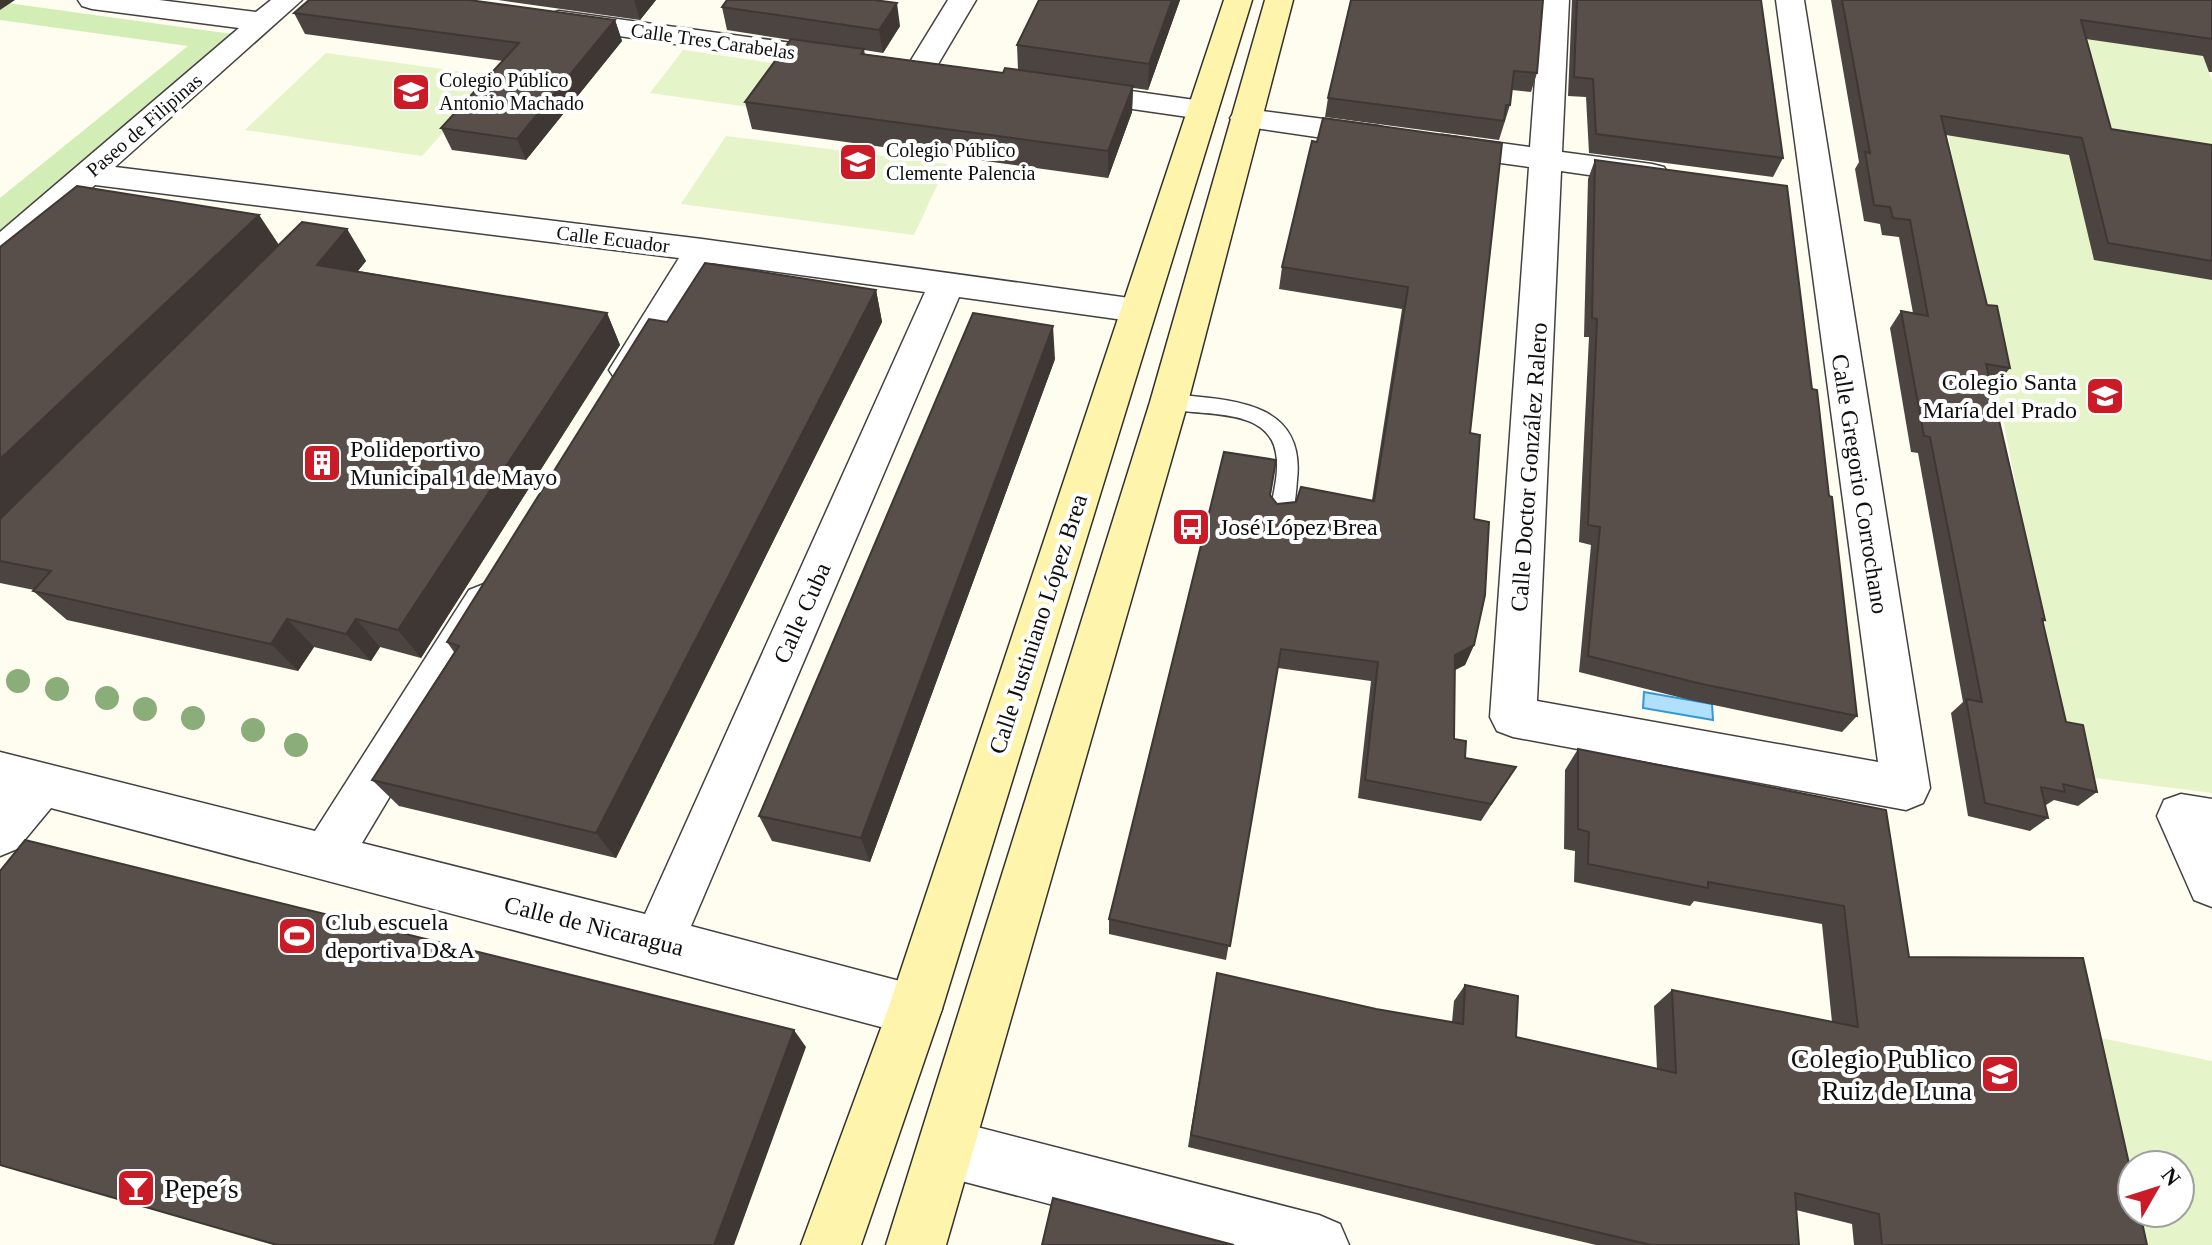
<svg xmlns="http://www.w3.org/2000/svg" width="2212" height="1245" font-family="'Times New Roman',serif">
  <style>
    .green { fill: #d3edb6 }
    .pitch { fill: #e5f4c9; fill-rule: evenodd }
    .water { fill: #b0e0fb; stroke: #3198d8; stroke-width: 2 }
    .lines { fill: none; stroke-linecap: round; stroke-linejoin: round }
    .lane-casing { stroke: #424242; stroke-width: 3 }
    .street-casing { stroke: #424242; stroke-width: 3 }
    .secondary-casing { stroke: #313131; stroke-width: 3 }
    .lane { fill: #fff; fill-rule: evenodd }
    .street { fill: #fff; fill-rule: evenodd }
    .secondary { fill: #fff4ab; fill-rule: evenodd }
    .tree { fill: #8aad7a }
    .wall { fill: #4c4440 }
    .shaded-wall { fill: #3e3734 }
    .building { fill: #584f4a; stroke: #3e3734; stroke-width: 2 }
    .labels { text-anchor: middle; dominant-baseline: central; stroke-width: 8; stroke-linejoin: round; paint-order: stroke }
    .far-street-label { font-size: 20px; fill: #0f0f0f; stroke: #fff }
    .far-poi-label { font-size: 20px; fill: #0f0f0f; stroke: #fff; text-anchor: start }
    .poi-label { font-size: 24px; fill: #0f0f0f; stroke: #fff; text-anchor: start }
    .street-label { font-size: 24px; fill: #0f0f0f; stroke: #fff }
    .near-poi-label { font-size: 28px; fill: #0f0f0f; stroke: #fff; text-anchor: end }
  </style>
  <rect width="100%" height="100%" fill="#fffcf0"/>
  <path class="green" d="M0,2l232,32 -232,198v-34l188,-152 -188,-26z"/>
  <path class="pitch" d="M2070,36l133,20 9,24v84l-113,-19z
    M683,50l97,14 -31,43 -99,-14z
    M326,53l168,23 -72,80 -177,-26z
    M1948,135l264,43v615l-140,-18z
    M726,136l221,28 -33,71 -233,-31z
    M2072,1032l140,29v184h-94zM2132,1165h48v48h-48z"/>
  <path class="water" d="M1644,692l68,12 1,16 -70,-12z"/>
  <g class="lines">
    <defs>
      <path id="lane" d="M1169,394c59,6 137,5 128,86 -1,13 -2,30 -8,42h-16l-3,-6c2,-20 10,-43 6,-63 -8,-49 -80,-35 -114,-46l-3,-5z"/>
      <path id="street" d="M78,0h81l97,12 15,-12h31l-187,167 587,72 449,62 5,9 -5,9 -13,3 -179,-25 -268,629 243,64 8,19 -8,19 -19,8 -864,-228 -34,41 -17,7v-104l315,79 154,-241 15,-6 15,6 7,12 -144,241 283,71 280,-622 -213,-29 -71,116 -13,4 -13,-4 -6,-9 70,-112 -584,-73 -83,73 -12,3v-29l239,-204 -147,-19 -10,-3z
        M948,0h28l-45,76h-22l-4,-6z
        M1541,0h28l-7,152 90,12 12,3 4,7 -4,7 -12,3 -91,-13 -24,530 341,61 -102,-762h28l126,788 -7,15 -17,7 -393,-73 -16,-6 -7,-14 39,-550 -87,-12 -11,-3 -5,-7 5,-7 11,-3 88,12z
        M559,11l284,39 11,3 4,6 -4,6 -11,3 -294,-42 -4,-6 4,-6z
        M1074,83l128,18 11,2 5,7 -5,7 -11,2 -139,-20 -4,-7 4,-7z
        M1246,109l132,17 11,3 5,7 -5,7 -11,3 -143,-21 -5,-7 5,-7z
        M2181,794l31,5v108l-18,-7 -37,-84 7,-16z
        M946,1119l373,96 21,9 9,21h-143l-260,-68 -20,-9 -9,-20 9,-20z"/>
      <path id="secondary" d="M1224,0h28l-310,1009 -81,236h-60l87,-236z
        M1265,0h28l-105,402 -242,843h-60l264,-843z"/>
    </defs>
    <use href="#lane" class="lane-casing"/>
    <use href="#street" class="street-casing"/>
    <use href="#secondary" class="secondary-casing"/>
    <use href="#lane" class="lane"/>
    <use href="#street" class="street"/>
    <use href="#secondary" class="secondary"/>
  </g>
  <g class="tree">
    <circle cx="18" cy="681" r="12"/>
    <circle cx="57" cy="689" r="12"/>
    <circle cx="107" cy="698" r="12"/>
    <circle cx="145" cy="709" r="12"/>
    <circle cx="193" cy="718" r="12"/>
    <circle cx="253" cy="730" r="12"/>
    <circle cx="296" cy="745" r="12"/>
  </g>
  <path class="wall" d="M498,0h158l-16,20z
    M1039,0h141l-32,90 -15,-2 -1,24 -24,66 -356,-49 -7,-27 46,-62 -64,-10 -5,-23 178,19 -17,27 -19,-3 1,4 138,19 15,-3 -1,-25z
    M1351,0l186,73 -6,19 -19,-2 -2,15 -11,35 -174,-23 3,-19z
    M1572,0h189l22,158 -10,19 -184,-24 -3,-56 -18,-1z
    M1831,0h381v72h-3l-6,-16 -117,-17 25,90 101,16v135l-118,-20 -25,-105 -123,-20 41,170 23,63 -14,17 -6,-1 55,236 -2,3 23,99 31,70 -19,14 -24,-6 -8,5h-1l3,13 -18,13 -62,-15 -17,-103 12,-11 -45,-249 -7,-1 -21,-124 11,-17 12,2 -14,-76 -17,-2 -2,-11 -16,-3 -9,-52 4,-7z
    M294,13l321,7 7,21 -96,119 -74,-10 -11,-22 62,-67 -198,-27z
    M1317,142l185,1 -32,290 4,86v126l-9,20 -10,5 -1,69 11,19 51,9 -35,54 -123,-23 13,-117 -93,-13 -52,292 -117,-26v-15l161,-424 7,9 95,-4 30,-191 -123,-20 3,-22z
    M1595,160l217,229 17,107 28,220 -15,16 -152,-32 -111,-28 12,-127 -12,-3 10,-205h-5l4,-158z
    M259,215l20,30 68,-16 19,32 -8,10 249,42 13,32 -199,313 -41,-11 -9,14 -57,-14 -16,24 -231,-51 -34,-29 1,-1 -34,-7v-336z
    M876,290l6,32 -266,536 -217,-52 -27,-26 82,-128 -7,-10 220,-320z
    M1055,359l-185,503 -98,-21 -13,-25z
    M1578,749l308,61 23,147 238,288h-293l-2,-21 -56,-14 3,35h-203l-408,-98 29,-174 159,36 76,13 2,-21 11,-16 51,52 141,32 -3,-63 18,-16 160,32 -10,-98 -128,-23 -4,5 -116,-24 1,-31 -11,-2 1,-79z"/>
  <path class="shaded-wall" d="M0,0h15l-15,10z
    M634,0h22l-16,20z
    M1172,0h8l-32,90 1,-26z
    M897,3l3,23 -17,27 -4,-23z
    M615,20l7,21 -96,119 -9,-21z
    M1133,86l-1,26 -24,66v-27z
    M259,215l21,32 -280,275v-63z
    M347,229l19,32 -29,35 -20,-31z
    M876,290l6,32 -266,536 -20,-25z
    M607,313l13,32 -199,313 -23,-28z
    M1053,326l2,33 -185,503 -9,-24z
    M287,619l27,28 -16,24 -27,-27z
    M356,619l24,28 -9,14 -25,-27z
    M1474,645l-9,20 -18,9 8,-19z
    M794,1030l12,17 -72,198h-20z"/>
  <path class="building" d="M309,0h160l146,20 -98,119 -76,-11 78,-85 -225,-30z
    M727,0h147l23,3 -18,27 -157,-23z
    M1039,0h133l-23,64 -132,-19z
    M1351,0h192l-6,73 -23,-2 -4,34h-4l-2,16 -176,-23z
    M1577,0h184l22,158 -187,-24 -3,-55 -19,-2z
    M1842,0h370v39l-131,-19 30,109 101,16v116l-104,-18 -26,-105 -141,-22 46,189 10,1 13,62 -24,-4 59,256 -3,-1 24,103 17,3 14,67 -34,-8 2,8 -24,-5 7,31 -63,-15 -19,-104 16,3 -52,-265 -6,-1 -23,-125 27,5 -18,-96 -17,-2 -3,-11 -16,-2 -9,-53 5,1z
    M791,39l73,10 -3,5 142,19 2,-5 128,18 -25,65 -363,-49z
    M1323,118l179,25 -32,290 10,2 -6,84 15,3 -4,73 -11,50 -19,10 -1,84 12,2 -1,17 51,9 -25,37 -126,-24 13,-118 -97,-13 -51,297 -121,-27 115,-467 52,8 -6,35 7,9 19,-2 5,-15 73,14 34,-214 -126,-20 30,-126 5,1z
    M1595,160l192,26 25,203 5,1 12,106 3,1 25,219 -155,-32 -114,-28 12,-129 -12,-2 9,-206 -5,-1z
    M77,186l182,29 -259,244v-212z
    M302,222l45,7 -30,36 290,48 -209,317 -42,-11 -10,15 -59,-15 -16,25 -238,-53 18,-20 -51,-10v-42z
    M705,263l171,27 -280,543 -224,-53 87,-134 -12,-4 202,-323 18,3z
    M973,313l80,13 -192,512 -102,-22z
    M1578,749l308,61 23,147 174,1 49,219v36h8l7,32h-265l-3,-31 -84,-21 4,52h-148l-460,-110 26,-162 159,36 87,15 2,-39 53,11 -2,41 160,36 -4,-83 186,37 -14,-121 -136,-24v6l-120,-24 1,-32 -11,-3z
    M25,840l769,190 -80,215h-437l-277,-80v-294z
    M1053,1198l181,47h-192z"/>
  <defs>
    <symbol id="school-square" viewBox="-11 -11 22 22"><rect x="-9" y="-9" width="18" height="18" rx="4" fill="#cb1b26" stroke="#fff"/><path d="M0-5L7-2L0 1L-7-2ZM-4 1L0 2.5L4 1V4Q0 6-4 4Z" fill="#fff"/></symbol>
    <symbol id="building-square" viewBox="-11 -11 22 22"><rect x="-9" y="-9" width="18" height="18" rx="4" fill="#cb1b26" stroke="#fff"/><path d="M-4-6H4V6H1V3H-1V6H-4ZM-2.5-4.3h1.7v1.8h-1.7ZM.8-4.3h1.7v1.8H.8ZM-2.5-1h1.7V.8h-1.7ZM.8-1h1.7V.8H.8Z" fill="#fff"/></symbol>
    <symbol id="bus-square" viewBox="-11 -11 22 22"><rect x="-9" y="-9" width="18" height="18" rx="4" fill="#cb1b26" stroke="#fff"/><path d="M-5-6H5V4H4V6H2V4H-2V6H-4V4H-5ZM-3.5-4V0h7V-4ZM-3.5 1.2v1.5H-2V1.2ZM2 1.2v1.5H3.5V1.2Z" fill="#fff"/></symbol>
    <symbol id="stadium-square" viewBox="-11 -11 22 22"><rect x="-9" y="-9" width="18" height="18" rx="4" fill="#cb1b26" stroke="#fff"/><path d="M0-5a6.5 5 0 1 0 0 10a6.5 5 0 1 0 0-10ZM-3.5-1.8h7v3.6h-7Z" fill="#fff"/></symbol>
    <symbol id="bar-square" viewBox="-11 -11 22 22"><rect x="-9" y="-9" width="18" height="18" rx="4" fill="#cb1b26" stroke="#fff"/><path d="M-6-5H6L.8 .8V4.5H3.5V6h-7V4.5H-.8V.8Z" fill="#fff"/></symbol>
  </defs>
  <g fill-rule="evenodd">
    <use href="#school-square" x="389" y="70" width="44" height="44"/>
    <use href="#school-square" x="836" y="140" width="44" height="44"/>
    <use href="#school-square" x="2083" y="374" width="44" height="44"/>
    <use href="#building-square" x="300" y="441" width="44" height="44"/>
    <use href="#bus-square" x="1169" y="505" width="44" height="44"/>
    <use href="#stadium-square" x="275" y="914" width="44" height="44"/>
    <use href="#school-square" x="1978" y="1052" width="44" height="44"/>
    <use href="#bar-square" x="114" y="1166" width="44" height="44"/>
  </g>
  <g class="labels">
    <g class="far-street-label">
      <text transform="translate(713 41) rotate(8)">Calle Tres Carabelas</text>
      <text transform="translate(144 125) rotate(-41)">Paseo de Filipinas</text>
      <text transform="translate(613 239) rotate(7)">Calle Ecuador</text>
    </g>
    <g class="far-poi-label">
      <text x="439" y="80">Colegio Público<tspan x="439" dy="23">Antonio Machado</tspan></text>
      <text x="886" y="150">Colegio Público<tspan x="886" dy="23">Clemente Palencia</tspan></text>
    </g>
    <g class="poi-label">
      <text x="2077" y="382" text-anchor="end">Colegio Santa<tspan x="2077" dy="28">María del Prado</tspan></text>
      <text x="350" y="449">Polideportivo<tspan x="350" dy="28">Municipal 1 de Mayo</tspan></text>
      <text x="1219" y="527">José López Brea</text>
      <text x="325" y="922">Club escuela<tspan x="325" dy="28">deportiva D&amp;A</tspan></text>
    </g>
    <g class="street-label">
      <text transform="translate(1529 467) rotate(-86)">Calle Doctor González Ralero</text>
      <text transform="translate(1860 484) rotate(81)">Calle Gregorio Corrochano</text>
      <text transform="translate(802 613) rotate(-66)">Calle Cuba</text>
      <text transform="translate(1038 624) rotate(-72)">Calle Justiniano López Brea</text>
      <text transform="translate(594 926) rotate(14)">Calle de Nicaragua</text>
    </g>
    <g class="near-poi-label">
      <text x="1972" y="1058">Colegio Publico<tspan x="1972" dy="32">Ruiz de Luna</tspan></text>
      <text x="164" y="1188" text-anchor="start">Pepe´s</text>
    </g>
  </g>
  <g transform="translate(2156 1189) rotate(51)"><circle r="38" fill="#ffffff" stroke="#9f9f9f" stroke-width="2"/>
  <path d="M0-6L14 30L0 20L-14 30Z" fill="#cb1b26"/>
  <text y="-12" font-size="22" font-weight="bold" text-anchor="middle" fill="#0f0f0f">N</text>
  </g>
</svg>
